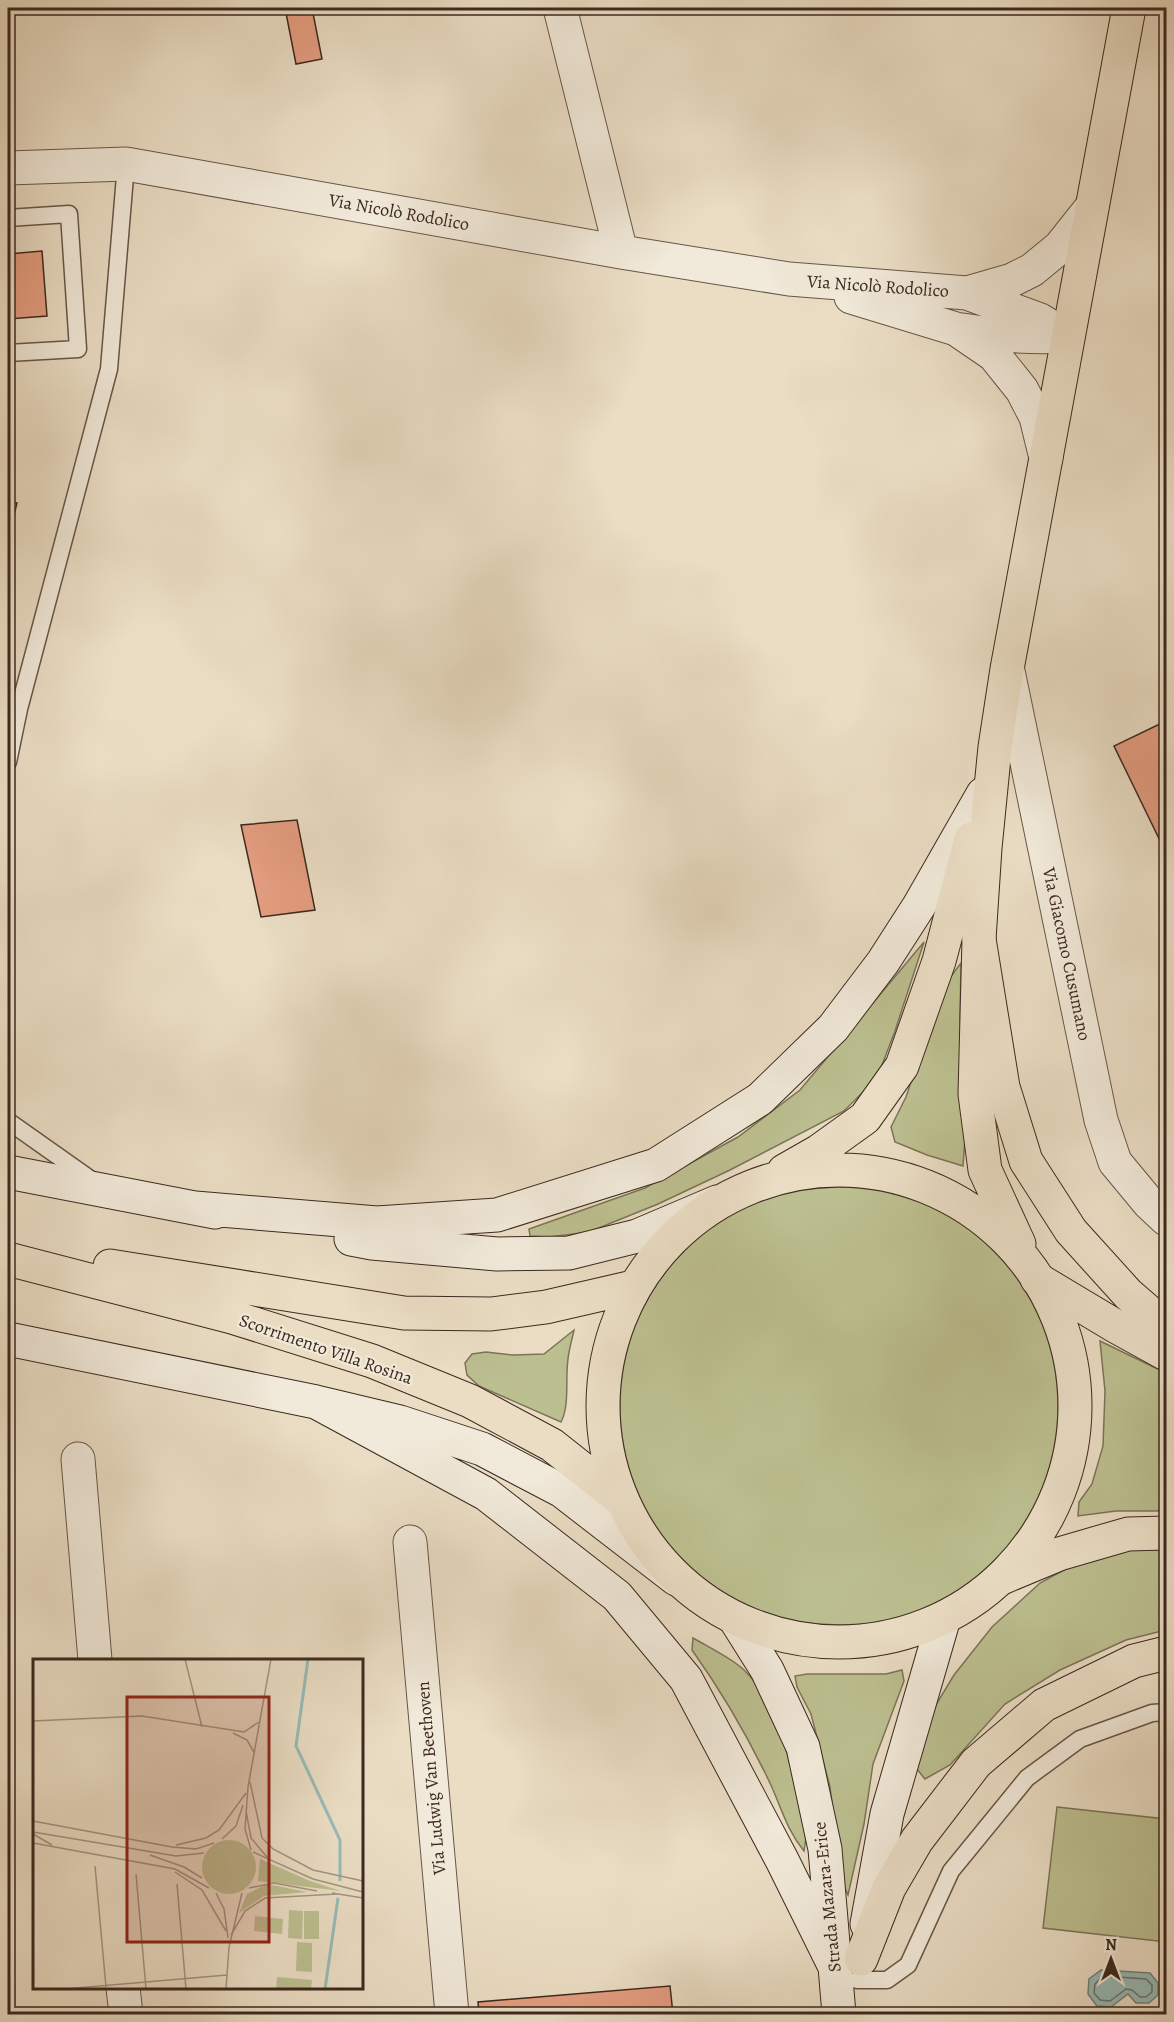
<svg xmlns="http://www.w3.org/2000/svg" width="1174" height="2022" font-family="Alegreya,serif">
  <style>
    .green { fill: #bcbf90; stroke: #7c7458; stroke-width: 1.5 }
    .water { fill: #98bbb8; stroke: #73817b; stroke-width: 1.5 }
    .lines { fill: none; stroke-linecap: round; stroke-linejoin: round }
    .shore { stroke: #6a726c; stroke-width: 1.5 }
    .building { fill: #e49d80; stroke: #3c291f; stroke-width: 1.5 }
    .lane-casing { stroke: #685648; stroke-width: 19 }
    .street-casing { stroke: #685648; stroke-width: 35 }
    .secondary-casing { stroke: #3c291f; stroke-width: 35 }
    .primary-casing { stroke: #3c291f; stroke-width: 35 }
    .highway-casing { stroke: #3c291f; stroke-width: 35 }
    .lane { stroke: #f1e9d9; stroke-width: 16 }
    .street { stroke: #f1e9d9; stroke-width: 33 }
    .secondary { stroke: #f1e9d9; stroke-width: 33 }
    .primary { stroke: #eaddc4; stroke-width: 33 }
    .highway { stroke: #eaddc4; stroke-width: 33 }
    .labels { text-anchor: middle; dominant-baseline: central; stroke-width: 4.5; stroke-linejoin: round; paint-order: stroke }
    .street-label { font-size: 18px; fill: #3c291f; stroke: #f1e9d9 }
    .inset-river { fill: none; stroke: #98bbb8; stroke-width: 3 }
    .inset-road { fill: none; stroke: #a49582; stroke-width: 1.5 }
    .view { fill: #8f2418; fill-opacity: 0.15; stroke: #8f2418; stroke-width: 3 }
    .inset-edge { fill: none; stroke: #3c291f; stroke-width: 3 }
  </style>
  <rect width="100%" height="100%" fill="#eaddc4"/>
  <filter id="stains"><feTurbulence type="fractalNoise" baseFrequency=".00333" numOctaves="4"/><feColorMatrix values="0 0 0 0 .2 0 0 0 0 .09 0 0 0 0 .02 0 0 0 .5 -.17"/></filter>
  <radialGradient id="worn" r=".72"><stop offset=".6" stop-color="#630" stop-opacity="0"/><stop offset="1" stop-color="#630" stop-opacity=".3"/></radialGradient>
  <path class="green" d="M924,942l-29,89 -18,47 -33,33 -114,59 -72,34 -69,28 -40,5 -19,-1 -1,-7 116,-41 93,-51 62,-47z
    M961,963l-1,55 5,120 -2,28 -36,-11 -32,-13 -4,-15 15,-30 37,-110z
    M620 1406a219 219 0 1 1 438 0a219 219 0 1 1-438 0Z
    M574,1330c-2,10 -5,19 -6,29 -3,20 2,46 -7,63l-82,-36 -12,-11 -2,-12 7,-9 14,-2 27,3 31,-1z
    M1100,1341l66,32v138h-50l-38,5 1,-14 13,-18 11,-38 2,-55z
    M1158,1547l8,1v82l-40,10 -66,30 -55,34 -55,61 -25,14 -8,-10 17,-61 20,-33 38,-48 48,-44 53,-29z
    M693,1638c17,10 37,19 51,32 41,40 50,114 62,168l-2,13c-18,-22 -23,-45 -35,-70 -22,-46 -47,-89 -77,-131z
    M902,1670l2,11 -31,83 -9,60 -16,71 -6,-13 -12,-95 -19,-73 -14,-27 -2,-11 12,-2h79z
    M1057,1807l109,12v123l-123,-14z"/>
  <path class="water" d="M1101,1970l49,3 8,10v12l-9,8h-13l-8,-9 -17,13 -14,-1 -9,-12 1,-15z"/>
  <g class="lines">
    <path class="shore" d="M1103,1976l43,3 6,6v7l-6,5h-6l-8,-7 -6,-1 -16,12 -10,-1 -6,-7 1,-9z"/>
  </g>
  <path class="building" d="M8,8h2l4,63 -6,1z
    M285,8h27l10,51 -26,5z
    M42,251l5,65 -39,3v-65z
    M8,500l9,3 -9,37z
    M1166,721v132l-52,-107z
    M297,820l18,90 -54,7 -20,-92z
    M670,1986l3,28h-194l-1,-12z"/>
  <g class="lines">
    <defs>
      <path id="lane" d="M8,218l61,-4 9,135 -70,4
        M8,762l11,-53 90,-340 17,-205
        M8,1121l85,60
        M857,1980h30l21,-15 43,-94 76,-93 53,-39 72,-26 14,-1"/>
      <path id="street" d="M560,8l61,244
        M8,168l118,-4 495,88 168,27 178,14 45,-13 20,-10 28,-23 31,-39
        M967,293l73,27 23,14
        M851,297l105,32 38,26 28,35 14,27 10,41
        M962,330c36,6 69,8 106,6
        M1008,671l93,449 14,42 34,41 17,16
        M78,1459l17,201
        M410,1542l42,472
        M123,1988l3,26"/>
      <path id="secondary" d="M8,1172l207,40
        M195,1208l182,15 120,-8 159,-50 104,-66 73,-71 50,-66 36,-56 64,-112
        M351,1239l21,4 125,11 72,-1 68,-17 80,-34
        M8,1339l308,63 84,20 82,27 80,42 114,88
        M316,1402l170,92 131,102 69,83 96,181 53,107
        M735,1619l32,51 36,77 22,102 14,165
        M867,1924l20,-110 57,-196"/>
      <path id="primary" d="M603 1406a236 236 0 1 1 472 0a236 236 0 1 1-472 0Z
        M784,1171l35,-20 46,-33 37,-52 37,-105 32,-122
        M1019,1244l-34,-74 -10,-76 4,-155 6,-91 10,-101 12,-78 122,-661
        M8,1259l224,58 140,44 98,40 82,44 67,53
        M110,1266l294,47 87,1 55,-7 87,-20"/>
      <path id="highway" d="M979,939l24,148 23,74 45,70 57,63 38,33
        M1037,1279l80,48 49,27
        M1004,1577l55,-23 69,-20 38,-1
        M861,1959l28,-71 28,-48 59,-77 68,-58 90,-44 32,-8"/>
    </defs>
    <use href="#lane" class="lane-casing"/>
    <use href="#street" class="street-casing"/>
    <use href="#secondary" class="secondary-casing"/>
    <use href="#primary" class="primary-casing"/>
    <use href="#highway" class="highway-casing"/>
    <use href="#lane" class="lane"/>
    <use href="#street" class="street"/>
    <use href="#secondary" class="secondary"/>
    <use href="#primary" class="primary"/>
    <use href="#highway" class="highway"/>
  </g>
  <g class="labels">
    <g class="street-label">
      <text transform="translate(399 212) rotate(10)">Via Nicolò Rodolico</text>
      <text transform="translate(878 286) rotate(4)">Via Nicolò Rodolico</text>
      <text transform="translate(1067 954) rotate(78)">Via Giacomo Cusumano</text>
      <text transform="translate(326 1349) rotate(19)">Scorrimento Villa Rosina</text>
      <text transform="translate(431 1778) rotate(-95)">Via Ludwig Van Beethoven</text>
      <text transform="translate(827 1897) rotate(-96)">Strada Mazara-Erice</text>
    </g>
  </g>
  <g transform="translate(33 1659)">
    <rect width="330" height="330" fill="#eaddc4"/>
    <path d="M169 208a27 27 0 1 1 54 0a27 27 0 1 1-54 0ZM227,200l50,22 31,10 -83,-10zM234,225l40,8 -43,4 -25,17 8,-19zM256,251l14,1 -1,28 -14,-1zM271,252h15v28h-15zM222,257l28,3 -1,15 -28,-3zM264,283l15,1v29l-16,-1zM244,318l35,3 -1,9h-35z" fill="#bcbf90"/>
    <path class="inset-river" d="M275,0l-12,87 44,94v41M292,330l13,-91"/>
    <path class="inset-road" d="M152,0l17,68M0,62l109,-5 102,16 15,-10M200,74l14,7 7,12M217,123l12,56 11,11 40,21 50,11M213,152l5,27 16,19M0,162l139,26 24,2 18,-6M0,173l143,24 28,-3M0,175l19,11M189,180l14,-13 7,-21M0,184l142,26 34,19M143,186l30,-7 13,-8 27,-37M218,191l-6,-21 3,-42 23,-128M220,193l60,27 50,13M117,196l34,12 18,11M62,207l11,121M142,213l27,18 24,41M103,215l10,115M144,225l9,105M216,229l25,-5 43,8M183,234l8,16 4,29M299,234l31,5M198,276l14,-24 20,-13 72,-4M32,330l162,-14M193,330l3,-42 13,-54"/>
    <path class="view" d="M94,38h142v245h-142z"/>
    <rect width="330" height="330" class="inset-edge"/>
  </g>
  <rect width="1174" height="2022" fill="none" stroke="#eaddc4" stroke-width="30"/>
  <rect x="9" y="9" width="1156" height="2004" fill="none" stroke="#3c291f" stroke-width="3"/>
  <rect x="15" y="15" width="1144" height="1992" fill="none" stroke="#3c291f" stroke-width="1.5"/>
  <g transform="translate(1111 1959)" stroke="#f1e9d9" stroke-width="4.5" paint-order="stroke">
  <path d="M0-4.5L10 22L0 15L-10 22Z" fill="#3c291f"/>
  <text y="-9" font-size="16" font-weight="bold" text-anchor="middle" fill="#3c291f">N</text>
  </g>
  <rect width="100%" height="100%" filter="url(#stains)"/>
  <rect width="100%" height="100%" fill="url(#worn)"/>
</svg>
